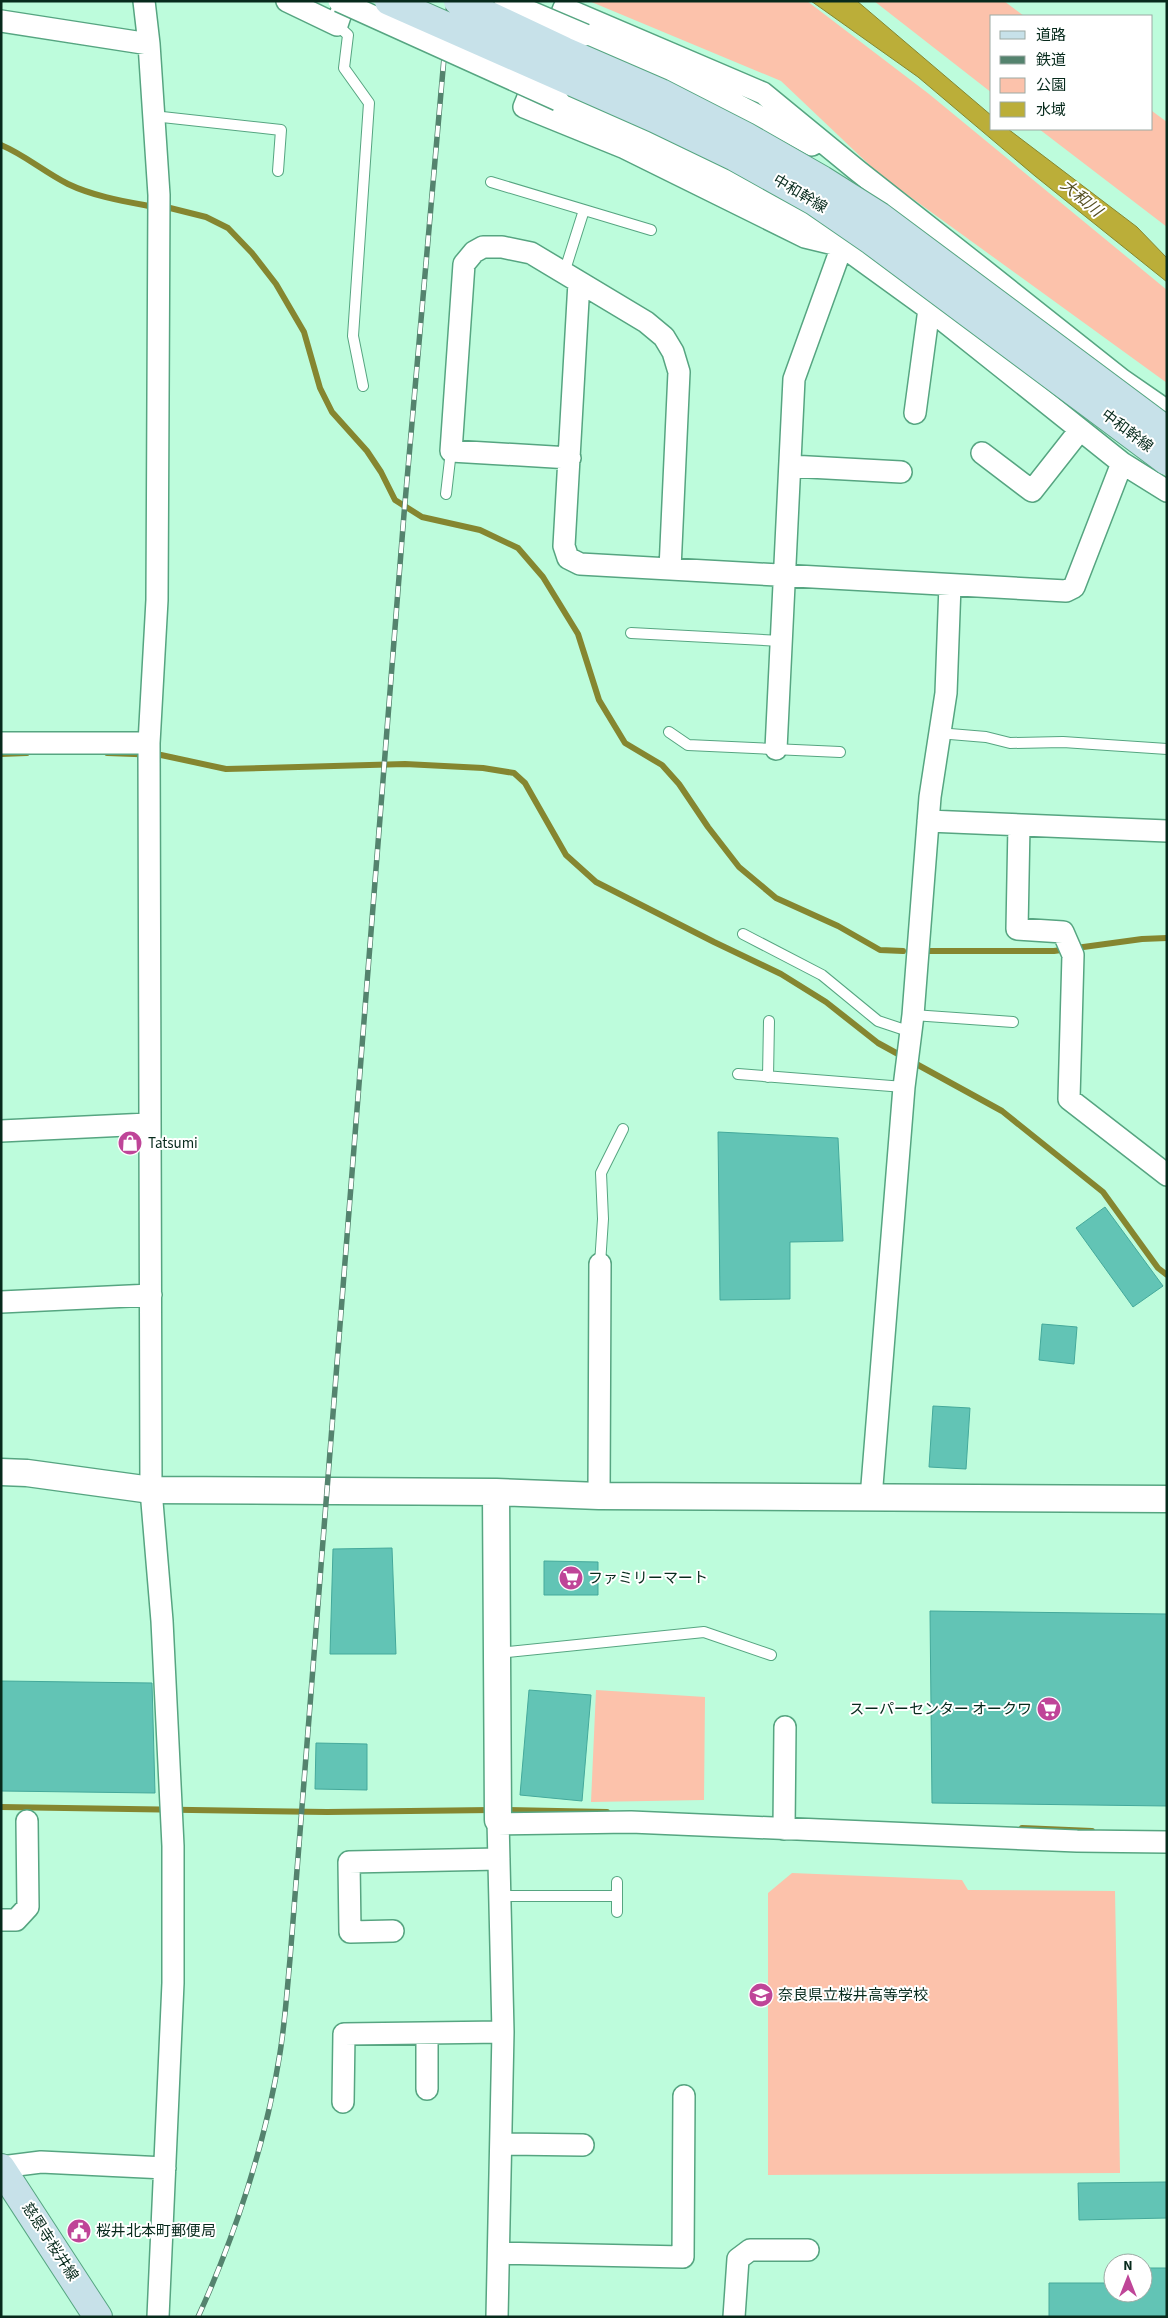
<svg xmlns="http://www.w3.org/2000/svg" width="1168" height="2318" font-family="'Source Sans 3','Noto Sans JP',sans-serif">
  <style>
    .green { fill: #fcc2ab }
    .water { fill: #bbae39; stroke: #858630 }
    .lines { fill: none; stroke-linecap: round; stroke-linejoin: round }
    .stream { stroke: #858630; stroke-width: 6 }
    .building { fill: #62c4b5; stroke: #44a99b }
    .service-casing { stroke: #56a581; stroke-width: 12 }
    .minor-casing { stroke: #56a581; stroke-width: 24 }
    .tertiary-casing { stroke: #56a581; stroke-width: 29 }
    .secondary-casing { stroke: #56a581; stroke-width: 30 }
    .service { stroke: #fff; stroke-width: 10 }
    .minor { stroke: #fff; stroke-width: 21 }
    .tertiary { stroke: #fff; stroke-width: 26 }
    .secondary { stroke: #c7e1e9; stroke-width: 28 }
    .rail-casing { stroke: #54836e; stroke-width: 5.5 }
    .rail { stroke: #fff; stroke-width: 4; stroke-dasharray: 11; stroke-linecap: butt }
    .minor-bridge-casing { stroke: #56a581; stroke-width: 24; stroke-linecap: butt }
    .secondary-bridge-casing { stroke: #56a581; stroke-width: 30; stroke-linecap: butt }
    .minor-bridge { stroke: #fff; stroke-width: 21 }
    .secondary-bridge { stroke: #c7e1e9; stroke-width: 28 }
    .labels { text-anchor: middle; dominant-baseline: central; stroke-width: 4; stroke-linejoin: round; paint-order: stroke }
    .street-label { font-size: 15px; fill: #072a1c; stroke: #fff }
    .poi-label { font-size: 15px; fill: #072a1c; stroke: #fff; text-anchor: start }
    .water-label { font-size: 16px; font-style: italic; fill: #575123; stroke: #fff }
  </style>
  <rect width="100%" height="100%" fill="#bdfcdc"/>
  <path class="green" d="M589,1h218l122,93 238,196v93l-287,-208 -99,-94z
    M874,1h130l20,15h-32v77z
    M1152,111l15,11v105l-128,-98h113z
    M596,1690l109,7 -1,103 -113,2z
    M792,1873l170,7 6,10 147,1 5,282 -352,2v-282z"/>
  <path class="water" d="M811,1h46l135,115v13h16l129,98 30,31v24l-132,-106 -117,-99z"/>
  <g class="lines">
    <path class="stream" d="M1,145c24,10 43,27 67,39 25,12 54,17 81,22
      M170,208l36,9 22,11 24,25 24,31 28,48 16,56 12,24 35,39 14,21 14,28 27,17 58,13 38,18 25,29 35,57 21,66 26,43 37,22 17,19 29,43 31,40 37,31 62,28 42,24 23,1
      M107,753l54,2 65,14 179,-5 78,4 31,5 11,10 41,72 30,27 118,60 67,32 45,28 52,41 124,68 101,81 55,76 9,7
      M1,754l26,-1
      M929,951h125l88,-12 25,-1
      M1,1807l326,5 165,-2
      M502,1810l105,2
      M1022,1828l70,3"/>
  </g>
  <path class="building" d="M718,1132l120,6 5,103 -53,1v57l-70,1z
    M1105,1207l58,79 -30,21 -57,-79z
    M1042,1324l35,3 -3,37 -35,-4z
    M933,1406l37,2 -4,61 -37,-2z
    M392,1548l4,106h-66l3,-105z
    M544,1561l54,1v33h-54z
    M930,1611l237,3v192l-235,-3z
    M1,1681l151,2 3,110 -154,-2z
    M529,1690l62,5 -9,106 -62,-6z
    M316,1743l51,1v46l-52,-1z
    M1167,2182v36l-88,2 -1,-37z
    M1146,2268h21v48l-118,1v-34h64v10h30v-10h4z"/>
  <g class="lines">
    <defs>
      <path id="service" d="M337,25l11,10 -4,33 25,35 -16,233 10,50
        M153,116l128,14 -3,41
        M491,182l160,48
        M564,273l20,-63
        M446,494l5,-43
        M631,633l150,8
        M669,732l19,13 152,7
        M938,733l48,4 24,6 53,-1 104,7
        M743,934l79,41 56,46 33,11
        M913,1015l100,7
        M738,1074l166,13
        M768,1077l1,-56
        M600,1264l3,-45 -2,-46 22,-44
        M498,1653l206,-21 67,23
        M617,1882v30
        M500,1896h117"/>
      <path id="minor" d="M144,1l5,43 10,151 -2,405 -8,143 2,747 11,131 11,225v137l-15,334
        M287,1l50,24 8,-24
        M1,21l148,23
        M585,35c78,33 153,68 227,110
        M551,40l13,-32 199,85 95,78 123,97 141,112 45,31
        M538,73l-14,34 101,41 180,89 37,9 87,63 193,154 45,28
        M558,100l128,59 86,43 70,44 -48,133 -18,370
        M579,282l-15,264 4,12 12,6 486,27 8,-4 48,-124
        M915,413l14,-104
        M982,453l50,38 48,-61
        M570,458l-119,-7 13,-187 10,-12 9,-5h19l29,6 115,69 18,15 9,15 6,20 -9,197
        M790,466l111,6
        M1,743h148
        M928,821l239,10
        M1019,825l-2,104 46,3 10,23 -4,144 98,76
        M1,1131l147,-7
        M1,1302l150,-7
        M599,1496l1,-232
        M871,1498l33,-411 9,-72 17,-218 16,-104 4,-108
        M498,1824l133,-2 446,19 90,1
        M784,1829l1,-102
        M1,1920h15l12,-13 -1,-86
        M393,1931l-43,1 -1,-70 150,-3
        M427,2033v56
        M343,2102l1,-68 159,-2
        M501,2144l82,1
        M1,2167l40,-5 124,6
        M499,2253l184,4 1,-161
        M497,2317l6,-285 -5,-212
        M734,2317l4,-58 12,-9h58"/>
      <path id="tertiary" d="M1,1472l26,1 124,17 345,2
        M498,1820l-2,-328 103,4 568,3"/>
      <path id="secondary" d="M1,2168l97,149"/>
    </defs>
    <use href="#service" class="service-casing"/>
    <use href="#minor" class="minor-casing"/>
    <use href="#tertiary" class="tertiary-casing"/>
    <use href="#secondary" class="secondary-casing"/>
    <use href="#service" class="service"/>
    <use href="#minor" class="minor"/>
    <use href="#tertiary" class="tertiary"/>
    <use href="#secondary" class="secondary"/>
    <defs>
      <path id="rail" d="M198,2317c37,-81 68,-175 82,-264 5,-31 7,-62 10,-94l114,-1445 45,-513"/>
    </defs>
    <use href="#rail" class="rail-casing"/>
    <use href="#rail" class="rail"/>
    <defs>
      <path id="minor-bridge" d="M339,1l219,99
        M505,1l80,34"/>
      <path id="secondary-bridge" d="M389,1l265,117 81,39 79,44 58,40 295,220
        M458,1l106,50 97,42 84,43 77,44 57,36 288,215"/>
    </defs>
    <use href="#minor-bridge" class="minor-bridge-casing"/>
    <use href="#secondary-bridge" class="secondary-bridge-casing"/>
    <use href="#minor-bridge" class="minor-bridge"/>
    <use href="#secondary-bridge" class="secondary-bridge"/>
  </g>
  <defs>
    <symbol id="shop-disc" viewBox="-11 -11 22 22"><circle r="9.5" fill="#bf4598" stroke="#fff"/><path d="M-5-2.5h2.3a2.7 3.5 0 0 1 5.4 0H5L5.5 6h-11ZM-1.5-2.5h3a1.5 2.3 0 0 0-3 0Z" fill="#fff"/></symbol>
    <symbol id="supermarket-disc" viewBox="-11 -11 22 22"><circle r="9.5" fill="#bf4598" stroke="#fff"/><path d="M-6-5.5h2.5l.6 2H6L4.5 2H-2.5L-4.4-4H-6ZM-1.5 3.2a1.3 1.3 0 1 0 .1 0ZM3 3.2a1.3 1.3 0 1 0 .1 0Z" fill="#fff"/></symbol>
    <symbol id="school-disc" viewBox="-11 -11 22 22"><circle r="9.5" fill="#bf4598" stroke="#fff"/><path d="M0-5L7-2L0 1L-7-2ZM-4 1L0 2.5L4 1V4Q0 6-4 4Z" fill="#fff"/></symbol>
    <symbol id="civic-disc" viewBox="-11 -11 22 22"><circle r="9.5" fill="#bf4598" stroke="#fff"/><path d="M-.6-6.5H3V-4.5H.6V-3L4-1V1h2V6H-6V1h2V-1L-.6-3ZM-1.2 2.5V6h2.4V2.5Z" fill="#fff"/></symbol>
  </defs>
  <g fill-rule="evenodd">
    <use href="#shop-disc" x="116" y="1129" width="28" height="28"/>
    <use href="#supermarket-disc" x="557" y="1564" width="28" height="28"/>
    <use href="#supermarket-disc" x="1035" y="1695" width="28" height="28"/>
    <use href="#school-disc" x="747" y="1981" width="28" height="28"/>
    <use href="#civic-disc" x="65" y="2217" width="28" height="28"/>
  </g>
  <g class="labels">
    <g class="street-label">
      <text transform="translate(800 194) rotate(31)">中和幹線</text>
      <text transform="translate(1127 431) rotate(37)">中和幹線</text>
      <text transform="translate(50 2242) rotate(57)">慈恩寺桜井線</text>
    </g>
    <g class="poi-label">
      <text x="148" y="1143">Tatsumi</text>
      <text x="588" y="1578">ファミリーマート</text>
      <text x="1032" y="1709" text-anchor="end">スーパーセンター オークワ</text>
      <text x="778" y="1995">奈良県立桜井高等学校</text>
      <text x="96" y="2231">桜井北本町郵便局</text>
    </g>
    <g class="water-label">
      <text transform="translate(1081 198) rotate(40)">大和川</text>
    </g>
  </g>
  <rect width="1168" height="2318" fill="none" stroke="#072a1c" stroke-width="5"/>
  <rect x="990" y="15" width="162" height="115" fill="#ffffff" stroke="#9caaa4"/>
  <rect x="1000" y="31" width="25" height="8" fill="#c7e1e9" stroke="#9caaa4"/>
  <text x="1036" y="40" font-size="15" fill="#072a1c">道路</text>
  <rect x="1000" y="56" width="25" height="8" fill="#54836e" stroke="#9caaa4"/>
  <text x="1036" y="65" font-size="15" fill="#072a1c">鉄道</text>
  <rect x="1000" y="78" width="25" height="15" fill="#fcc2ab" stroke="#9caaa4"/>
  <text x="1036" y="90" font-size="15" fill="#072a1c">公園</text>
  <rect x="1000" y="102" width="25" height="15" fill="#bbae39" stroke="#9caaa4"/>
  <text x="1036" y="115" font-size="15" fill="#072a1c">水域</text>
  <g transform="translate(1128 2278)"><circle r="24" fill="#ffffff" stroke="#9caaa4"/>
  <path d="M0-4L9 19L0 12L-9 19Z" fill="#bf4598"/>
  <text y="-8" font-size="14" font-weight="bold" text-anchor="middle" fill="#072a1c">N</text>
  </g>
</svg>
